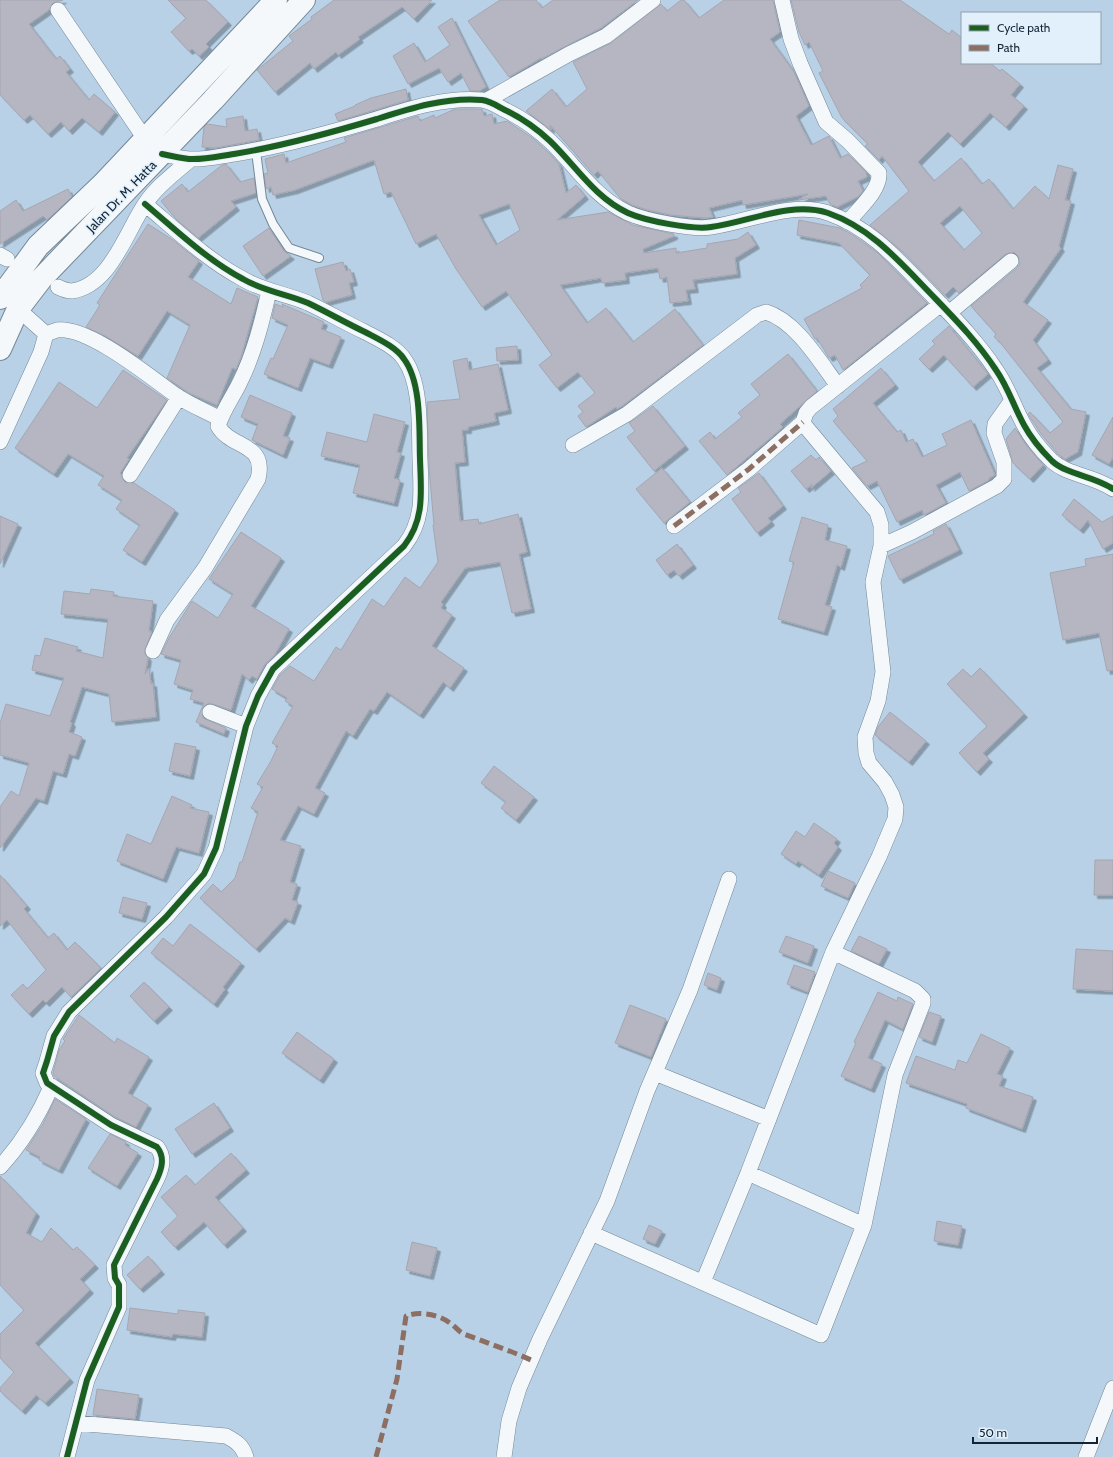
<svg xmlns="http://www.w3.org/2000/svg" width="1113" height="1457" font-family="Cabin,sans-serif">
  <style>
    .building { fill: #b6b6c2; stroke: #a5a6b1; fill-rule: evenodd; filter: url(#shadow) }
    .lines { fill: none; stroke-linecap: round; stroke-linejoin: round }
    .service-casing { stroke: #748898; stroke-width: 10 }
    .minor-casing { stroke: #748898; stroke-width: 16 }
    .secondary-casing { stroke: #748898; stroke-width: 24 }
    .service { stroke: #f4f8fb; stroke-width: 8 }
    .minor { stroke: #f4f8fb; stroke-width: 15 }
    .secondary { stroke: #f4f8fb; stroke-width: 22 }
    .quiet { stroke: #8d6e63; stroke-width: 5; stroke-dasharray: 10 5; stroke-linecap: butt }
    .cycleway-casing { stroke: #e2f0fc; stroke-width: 8 }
    .cycleway { stroke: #1b5e20; stroke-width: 6 }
    .labels { text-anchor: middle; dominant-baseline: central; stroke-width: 3; stroke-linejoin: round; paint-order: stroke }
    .street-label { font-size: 13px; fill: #132534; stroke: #e2f0fc }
  </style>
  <defs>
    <filter id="shadow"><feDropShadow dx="3.5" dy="3.5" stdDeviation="0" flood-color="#0004"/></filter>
  </defs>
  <rect width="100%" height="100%" fill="#b8d1e6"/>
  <path class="building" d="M0,0h63l-10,3 -4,7 -20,14 27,35 4,-3 10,13 -4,3 23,28 5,-6 21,18 -16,20 -17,-14 -13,13 -8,-9 -13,12 -18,-19 -6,5 -24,-25z
    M168,0h38l22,22 -22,22 3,3 -10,9 -7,-7 -3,2 -18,-19 15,-14z
    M334,0h98l-18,19 -12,-12 -44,30 2,2 -22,16 -2,-3 -22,17 -4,-6 -35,29 -18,-22 36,-29 -4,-5 23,-17 -1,-2z
    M500,0h36l6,8 11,-8h85l-37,28 -60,31v-1l-32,19 -41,-56z
    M681,0h3l15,18 25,-18h49l7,32 -10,7 24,33 15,34 -13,10 15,29 18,-9 11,22 8,-4 18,18 1,5 -9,4 5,10 -4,5 -22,11 -7,-3 -4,-8 -28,4 10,-6 -65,11 -1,-5 -33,8 4,9 -8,1 -34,-3 -23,-5 -16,-5 -12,-7 -22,-27 -4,4 -44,-50 1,5 -25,-19 26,-22 14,18 21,-18 -14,-27 38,-19 50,-39 6,7z
    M791,0h109l49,34 3,-4 10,8v25h28l10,8 2,-2 18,15 -9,11 13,11 -18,21 -16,-14 -30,31 -12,-12 -30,30 16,19 27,-23 21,26 7,-5 24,30 22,-23 14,13 9,-34 15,4 -8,31 6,1 -12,45 2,2 -38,54 25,18 -15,20 15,20 -11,8 34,41 15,3 -8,40 -13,7 -7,-5 -17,-20 -13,-20 2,-2 20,21 13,-11 -64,-81 -5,-4 2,-3 -25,-28 46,-38 3,-4 -2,-8 -4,-4 -8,2 -47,39 -6,-6 -8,8 -43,-44 -32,-26 39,-34 -27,-35 -3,4 -14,-14 3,-2 -26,-26 -23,-45 4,-2 -14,-29 -4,3 -6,-13zM960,206l22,27 -18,17 -24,-27z
    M452,18l34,69 -7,4h-9l-9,-18 -13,9 -9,-14 -31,16 -15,-28 21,-13 11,19 25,-17 -12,-18z
    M406,89l2,11 -70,21 -3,-7 20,-8v-1l16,-7z
    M455,109h27l2,7 8,-2 2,10 13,-3 27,18 19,18 6,7 7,29 10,-8 9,11 -28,24 51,-8 25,13 41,9v2l-31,13 1,4 32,-5v5l31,-5v-4l31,-5 10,-7 8,13 -21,13 2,16 -44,6 2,9 -9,1 2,11 -18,2 -3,-26 -7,2 -2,-11 -33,5 1,7 -24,3 -1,-5 -41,7 27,38 19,-15 27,34 42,-33 28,36 -81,61 -5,3 -1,-2 -30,20 -8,-11 5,-4 -5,-6 17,-13 -17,-21 -21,16 -18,-23 13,-10 -46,-64 -24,16 -26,-38 -20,-35 -20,10 -25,-52 -7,2 -10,-34 -79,30 -22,5 -2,-8 -5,2 -2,-15 4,-1 -3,-14 19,-5 2,9 60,-21 -2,-4 74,-22 2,5 14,-6 1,3zM509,204l11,26 -24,15 -17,-30z
    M243,116l2,15 12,-2 2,11 -44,8 -13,-1 2,-20 3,-3 20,3 -1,-8z
    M226,164l14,18 14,-4 2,15 -25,8 5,6 -38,31 -23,-20 -14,-17 21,-17 6,8 34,-27z
    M68,189l4,8 -25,23 -4,-4 -43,28v-33l16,-11 7,11z
    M799,220l41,8 13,7 25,18 49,50 -84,67 -8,-15 -6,3 -12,-20 -2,1 -11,-20 58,-31 -2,-3 10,-10 -31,-32 -42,-8z
    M148,224l25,16 26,21 -11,16 43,27 6,-16 21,9 -17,60 -5,12 -4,-1 -15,37 -28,-12 -22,-15 23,-53 -23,-14 -29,45 -31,-19 -21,-10 14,-22 -3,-2z
    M269,228l15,23 7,5 -28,20 -20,-30z
    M343,262l3,9 4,-2 4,13 -5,1 3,12 -26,7 -3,-2 -8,-31z
    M275,304l8,3 -1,-3 42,18 -3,7 20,8 -12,28 -19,-7 -12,30 -34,-14 7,-16 2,1 15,-34 -16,-7z
    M949,326l39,48 -15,13 -29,-32 -15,14 -10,-10 16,-15 -3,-3z
    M517,346l1,14 -21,1 -1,-13z
    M788,354l29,37 -37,33 3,3 -56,48 -28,-34 11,-9 5,7 27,-22 -4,-4 22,-18 -9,-11z
    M467,358l2,12 29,-6 10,46 -14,3 2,8 -28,6v3h-6l3,32 -10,1 5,58 18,-2 1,5 39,-10 9,38 -8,2 12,55 -19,4 -12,-51 -35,6 -24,34 2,2 -2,4 11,7 -20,31 32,22 -14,20 -7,-6 -23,33 -33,-23 -13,19 -4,-2 -17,27 -7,-5 -31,57 10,5 -11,21 -16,-8 -18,34 21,6 -11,36 7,2 -5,16 6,2 -7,19 -6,-3 -29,31 -56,-51 13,-14 8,8 14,-14 5,-16h2l16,-50 -7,-4 12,-21 -6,-3 14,-23 7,-15 -6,-3 21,-37 -8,-5 2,-3 -15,-9 8,-14 10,-9 24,15 22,-34 5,3 31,-51 12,8 21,-30 15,11 18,-26 -5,-37h1l-5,-57 -2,-66 33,-3 -7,-38z
    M881,368l14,17 -22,18 24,29 4,-2 5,12 7,-3 9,18 25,-12 -5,-11 29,-14 24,55 -6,3v2l-20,11 -9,-19 -24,13 10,18 -22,12 -2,-5 -25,12 -20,-41 -10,5 -15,-18 15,-7 -34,-40 5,-5 -5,-7z
    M123,370l44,30 -40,58 2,1 -9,14 5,9 9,1 41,27 -33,52 -19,-12 17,-25 -24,-16 6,-9 -24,-15 6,-9 -36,-22 -14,20 -39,-26 44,-66 38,26z
    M250,395l42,18 -9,23 7,2 -7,17 -31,-15 6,-16 -17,-7z
    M653,406l32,40 -31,25 -27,-34 8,-6 -6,-8z
    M374,414l31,8 -8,30 4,1 -7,25 6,2 -6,23 -41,-10 7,-28 -39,-9 6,-24 40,10z
    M1113,417v40l-4,7 -17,-9z
    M1015,428l11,17 17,20 -13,14 -17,-16 -7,-24z
    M811,455l5,5 3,-3 12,14 -20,17 1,-4 -6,5 -15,-18z
    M662,468l28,34 -26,21 -28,-34z
    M759,473l24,33 -15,12 3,4 -14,11 -25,-34 9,-7 -3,-4z
    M1074,499l28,23 11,-6v27l-10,6 -15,-29 -8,10 -18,-15z
    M0,516l18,8 -18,40z
    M802,517l26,8 -3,15 22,6 -6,21 -4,-2 -12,40 7,2 -8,25 -46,-13 16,-57 -5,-1z
    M946,524l13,26 -59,30 -12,-24 46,-22 -1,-3z
    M241,532l40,26 -30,48 38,23 -15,27 -9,8 -8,15 -5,-3 -3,4 -7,-6 -11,36 -22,-7 -7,5 1,10 23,10 -2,6 -28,-12 8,-19 -14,-4 3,-9 -19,-6 7,-24 -20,-6 8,-16 23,-37 26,17 15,-24 -24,-15z
    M677,544l16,21 -14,11 -5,-6 -7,5 -11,-15z
    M1113,554v116l-6,1 -8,-38 -36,7 -13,-67 36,-7 -1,-7z
    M91,589l23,3 -1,4 40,5 -4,30h2v3l-7,18 4,6 -3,16 4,-6 2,16 2,-1 3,34 -44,5 -3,-28 -27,-7 -12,35 2,1 -3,9 13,5 -7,19 -6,-2 -6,20 -10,-3 -9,30 -8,-3 -36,50v-41l11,-16 8,5 10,-33 -29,-8v-32l6,-19 44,12 14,-38 -32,-8 3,-15 5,1 5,-18 33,9 -2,4 27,7 5,-39 -47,-5 3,-23 26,3z
    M980,668l44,46 -41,39 6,6 -12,13 -18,-19 28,-27 -40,-42 16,-15 8,8z
    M890,712l36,29 -17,21 -34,-27 3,-8z
    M175,743l21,4 -6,29 -21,-5z
    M494,766l40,31 -18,23 -15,-12 5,-6 -25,-19z
    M172,796l20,9 -2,3 19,4 -10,41 -23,-6 -13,32 -46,-18 10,-27 24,10z
    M814,823l23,16 -3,4 4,4 -19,28 -21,-14 -2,3 -15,-10 15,-23 9,6z
    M1095,860h18v35h-19z
    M828,871l27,12 -7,15 -27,-12z
    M0,875l27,31 -3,3 24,29 6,-5 13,17 8,-8 26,26 -30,29 -9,-10 -16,16 -3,-3 -14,14 -18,-19 12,-11 4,5 19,-19 -39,-50 -7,6z
    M123,897l24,6 -5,16 -23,-6z
    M190,924l51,39 -18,24 2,2 -11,15 -63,-51 12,-15 10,8z
    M786,936l28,10 -6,17 -29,-11z
    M859,936l28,13 -8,15 -28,-13z
    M1076,949l37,2v40l-40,-2z
    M794,965l21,7 -7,20 -21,-8z
    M708,973l13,5 -4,12 -13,-5z
    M144,982l25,25 -15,14 -24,-25z
    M878,992l19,9 1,-4 15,7 -10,25 -18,-9 -17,38 14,6 -11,25 -30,-13 15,-33 -2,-1z
    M630,1005l36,14 -15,38 -36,-14z
    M929,1012l12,4 -9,26 -13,-5z
    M79,1015l36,28 2,-5 32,19 -21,36 20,12 -12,22 -21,-10 -61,-41 -1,-3 6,-23 6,-9 -2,-2z
    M297,1032l37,27 -14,21 -38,-27z
    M981,1034l29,14 -13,26 6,2 -4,10 34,11 -11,32 -56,-21 1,-4 -61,-21 10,-27 39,14 3,-10 9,3z
    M55,1099l31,20 -27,51 -20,-10 1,-3 -14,-7 17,-26z
    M214,1103l16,25 -38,26 -17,-25z
    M110,1134l16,8 -1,3 13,8 -21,33 -29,-18z
    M231,1153l15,17 -31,27 28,31 -19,17 -20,-23 -29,25 -14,-15 17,-16 -17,-19 25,-22 9,10z
    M0,1176l36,37 -10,20 16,9 9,-14 22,22 4,-3 18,18 -15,14 10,11 -55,53 35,36 -25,24 -9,-8 -14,16 -22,-20v-3l14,-16 -14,-14v-24l24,-24 -24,-25z
    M937,1221l25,5 -4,19 -24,-4z
    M649,1225l13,6 -7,13 -12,-5z
    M412,1242l25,6 -7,28 -24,-6z
    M148,1256l13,15 -21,18 -13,-14z
    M130,1308l48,6v-4l27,3 -3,24 -29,-3 -1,3 -45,-7z
    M97,1389l42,6 -4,24 -42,-4z"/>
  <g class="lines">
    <defs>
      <path id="service" d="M256,151l6,48 11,25 16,24 30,10"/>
      <path id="minor" d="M782,0l9,39 9,24 26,59 22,19 31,32c1,18 -20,35 -31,49
        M58,10l87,129
        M487,100l82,-46 37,-18 47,-36
        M162,154c9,2 18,4 27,5 15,1 31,-3 45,-5 49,-8 96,-21 143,-35 34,-11 69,-22 105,-19 8,1 14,5 21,9 17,8 33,19 47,32 26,25 44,56 78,72 18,8 65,17 83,14 38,-5 79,-26 117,-14 43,15 71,48 102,80 23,24 47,48 66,77 12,17 18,37 28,55 7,13 18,26 28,36 15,14 43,15 61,28
        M0,255l7,4
        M58,287c4,2 10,4 14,4 38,-5 54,-59 73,-87 11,-17 30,-31 46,-45
        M949,313l62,-52
        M46,334c3,-1 8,-3 11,-4 32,-4 94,48 120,66 13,9 29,15 43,23
        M0,442l41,-90 5,-18 -28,-25
        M573,445l54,-31 130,-99 9,-3c30,9 54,50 72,74
        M130,475l49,-78
        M674,526l75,-57 54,-47
        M881,546l31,-14 85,-46 7,-7v-17l-10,-29 1,-9 17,-24
        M153,651l14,-31 38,-52 53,-89c9,-37 -27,-30 -40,-53 5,-16 15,-29 22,-44 14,-28 22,-60 29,-91
        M210,712l36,14
        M655,1073l114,46
        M0,1167c22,-24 38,-50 51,-80
        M748,1173l116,52
        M591,1233l230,102 43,-110 31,-150 28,-72v-4l-8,-8 -82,-39
        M703,1282l45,-109 85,-221 46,-95 16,-38 1,-12 -4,-12 -7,-13 -16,-19 -3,-10 -1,-16 13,-36 5,-29 -10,-90 8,-36v-21l-4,-13 -71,-85 -3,-5 3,-9 5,-6 130,-103
        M76,1423l150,13c11,6 16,9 20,21
        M67,1457l20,-77 32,-73v-22l-4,-7 -1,-13 43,-86c5,-11 8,-22 0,-32l-46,-22 -64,-42 -4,-10 4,-12 7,-25 15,-24 97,-95 38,-43 12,-26 30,-122 12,-30 15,-27 131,-123c21,-27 17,-54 16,-87 -1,-28 2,-76 -16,-100 -8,-12 -26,-20 -39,-27 -19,-9 -38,-20 -57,-29 -21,-9 -45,-12 -65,-24 -36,-19 -67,-49 -98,-75
        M504,1457l5,-36 10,-33 21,-49 67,-138 40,-110 43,-101 39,-111
        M1086,1457l27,-69"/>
      <path id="secondary" d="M0,298l38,-52 65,-62 173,-184
        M0,349l18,-40 23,-30 172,-179 91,-100"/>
    </defs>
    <use href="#service" class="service-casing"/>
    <use href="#minor" class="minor-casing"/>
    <use href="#secondary" class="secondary-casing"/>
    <use href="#service" class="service"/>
    <use href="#minor" class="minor"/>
    <use href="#secondary" class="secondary"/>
    <path class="quiet" d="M674,526l75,-57 54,-47
      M376,1457l21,-78 9,-63c13,-5 32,-2 44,7 5,3 9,9 14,11 23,9 45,16 67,26"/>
    <defs>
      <path id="cycleway" d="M162,154c9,2 18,4 27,5 15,1 31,-3 45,-5 49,-8 96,-21 143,-35 34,-11 69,-22 105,-19 8,1 14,5 21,9 17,8 33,19 47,32 26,25 44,56 78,72 18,8 65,17 83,14 38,-5 79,-26 117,-14 43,15 71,48 102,80 23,24 47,48 66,77 12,17 18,37 28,55 7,13 18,26 28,36 15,14 43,15 61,28
        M67,1457l20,-77 32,-73v-22l-4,-7 -1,-13 43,-86c5,-11 8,-22 0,-32l-46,-22 -64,-42 -4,-10 4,-12 7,-25 15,-24 97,-95 38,-43 12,-26 30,-122 12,-30 15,-27 131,-123c21,-27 17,-54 16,-87 -1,-28 2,-76 -16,-100 -8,-12 -26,-20 -39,-27 -19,-9 -38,-20 -57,-29 -21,-9 -45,-12 -65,-24 -36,-19 -67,-49 -98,-75"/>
    </defs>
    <use href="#cycleway" class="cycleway-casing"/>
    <use href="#cycleway" class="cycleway"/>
  </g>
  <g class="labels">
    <g class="street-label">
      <text transform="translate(121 196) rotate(-46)">Jalan Dr. M. Hatta</text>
    </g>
  </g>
  <rect x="961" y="12" width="140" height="52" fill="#e2f0fc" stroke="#8f9fac"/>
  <rect x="969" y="25" width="20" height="6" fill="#1b5e20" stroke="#8f9fac"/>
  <text x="997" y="32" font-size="12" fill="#132534">Cycle path</text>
  <rect x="969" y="45" width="20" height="6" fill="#8d6e63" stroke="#8f9fac"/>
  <text x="997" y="52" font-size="12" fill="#132534">Path</text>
  <path d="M973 1437v6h124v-6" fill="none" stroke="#132534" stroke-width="2"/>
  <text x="979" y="1437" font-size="12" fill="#132534" stroke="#e2f0fc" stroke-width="3" paint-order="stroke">50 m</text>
</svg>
